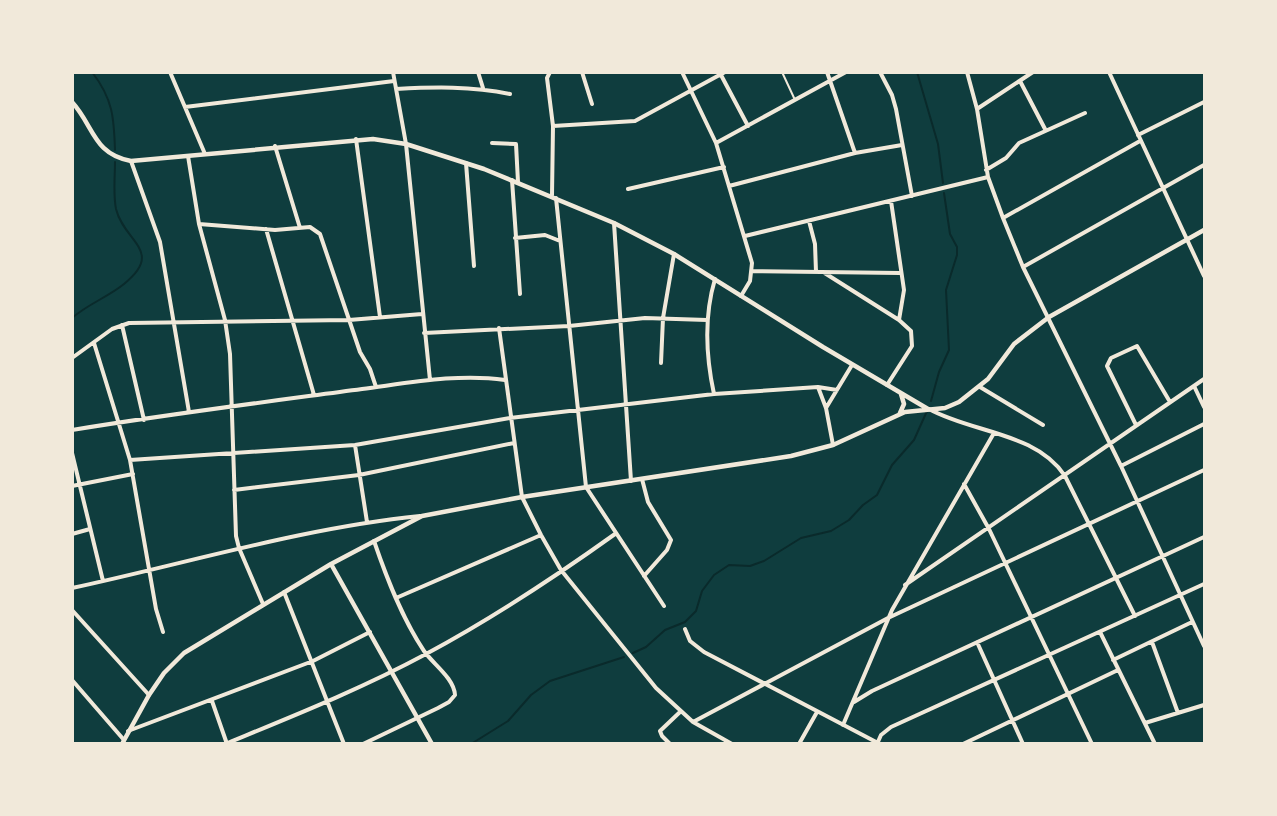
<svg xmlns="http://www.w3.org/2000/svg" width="1277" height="816" font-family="'Alegreya Sans',sans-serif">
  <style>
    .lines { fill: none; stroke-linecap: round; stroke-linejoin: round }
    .stream { stroke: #0a2a2b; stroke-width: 2 }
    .service { stroke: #f1e9da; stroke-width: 2 }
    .minor { stroke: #f1e9da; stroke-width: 4 }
    .tertiary { stroke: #f1e9da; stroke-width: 4.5 }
  </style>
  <rect width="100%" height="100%" fill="#0f3d3e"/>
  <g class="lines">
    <path class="stream" d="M92,72c21,27 22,46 23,78
      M917,72l21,72 5,39
      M72,318c16,-14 36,-21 52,-34 41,-33 0,-42 -8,-75 -3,-15 -1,-32 -1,-47
      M931,401l8,-29 10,-22 -3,-60 11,-35v-8l-7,-13 -6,-41
      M633,653l13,-6 19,-17 20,-8 11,-11 6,-20 12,-16 15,-10 21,1 14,-5 37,-23 30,-7 18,-11 14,-15 14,-10 15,-30 22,-25 13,-29
      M471,744l37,-23 23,-26 19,-14 74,-24"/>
    <path class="service" d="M782,72l13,28"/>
    <path class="minor" d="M170,72l35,82
      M393,72l13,72 24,236
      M478,72l5,16
      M550,72l-3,6 6,48 -1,69
      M582,72l10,32
      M682,72l34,71 36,120 -2,18 -9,15
      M827,72l28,81
      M880,72l12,23 4,14 16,87
      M967,72l10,37 11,68 15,41 20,49 98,199 83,180
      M1109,72l95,204
      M721,75l27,51
      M1020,81l25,48
      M396,89c38,-2 75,-3 114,5
      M185,107l209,-26
      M977,109l56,-37
      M553,126l82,-5 90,-49
      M1138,135l66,-33
      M356,139l24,178
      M492,143l24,1 2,38
      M716,143l130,-71
      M275,146l25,82
      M188,156l11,68 26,96 5,34 6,182 3,12 24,56
      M131,161l29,81 29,170
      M466,163l8,103
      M986,170l20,-12 13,-15 66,-30
      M512,180l8,114
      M729,186l126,-33 47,-8
      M628,189l96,-22
      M556,198l30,289 78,119
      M891,201l13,89 -5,30
      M1003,218l137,-77
      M809,221l6,23 1,28
      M614,223l17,258
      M199,224l76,6 35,-3 10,7 40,118 10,17 6,18
      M266,229l48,166
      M745,236l243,-59
      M515,238l30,-3 15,6
      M1023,267l181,-102
      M752,271l148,2
      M823,272l76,48 12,11 1,15 -25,39
      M122,325l22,95
      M499,328l23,169 19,38 20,35 95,118 37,34 39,22
      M424,333l145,-7 76,-8 62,2
      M94,343l36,117 26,149 7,23
      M72,358l40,-29 17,-6 220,-3 73,-6
      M661,363l2,-45 11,-64
      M1194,386l10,21
      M818,387l8,21 7,37
      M980,387l63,38
      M714,394c-8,-37 -10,-78 1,-115
      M826,408l26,-43
      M929,409c43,24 107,23 136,67l70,140
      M1136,425l-29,-59 4,-8 26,-12 33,56
      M72,430c97,-16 193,-28 290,-41 46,-6 96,-16 143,-9
      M355,445l12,77
      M72,453l31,128
      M130,460l225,-15 155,-27 204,-24 104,-7 19,3
      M1121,466l83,-42
      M642,479l6,23 23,38 -4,10 -23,26
      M964,484l25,45 103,215
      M72,486l61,-12
      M234,490l125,-15 155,-32
      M72,534l18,-5
      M905,585l299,-206
      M72,588c116,-25 230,-60 348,-72
      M284,592l60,152
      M396,598l145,-63
      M72,610l77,85
      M685,629l5,12 14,11 174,91
      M1100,632l55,112
      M977,642l46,102
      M1152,642l26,71
      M1113,660l79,-38
      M72,680l52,60
      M212,701l15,43
      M854,702l18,-11 332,-154
      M693,722l195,-104 316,-148
      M1145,723l59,-18
      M843,725l49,-115 102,-177
      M128,731l185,-70 57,-29
      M225,744c68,-28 136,-55 201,-90 65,-35 129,-77 189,-120
      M363,744l75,-36 11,-6 6,-7c-1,-17 -22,-31 -31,-44 -22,-33 -37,-72 -50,-110
      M670,744l-8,-8 -2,-5 20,-19
      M799,744l18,-32
      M877,744l4,-9 10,-8 313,-143
      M963,744l155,-74"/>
    <path class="tertiary" d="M72,102c22,24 21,52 59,59l242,-22 33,5 78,25 130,54 60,31 149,93 105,62
      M900,413l4,-9 -3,-10
      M331,564l101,180
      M122,744l27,-49 15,-22 20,-20 147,-89 91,-48 100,-19 269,-41 42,-11 72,-33 40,-4 14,-6 29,-23 26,-35 35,-27 155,-87"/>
  </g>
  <rect width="1277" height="816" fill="none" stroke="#f1e9da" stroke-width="148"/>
</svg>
